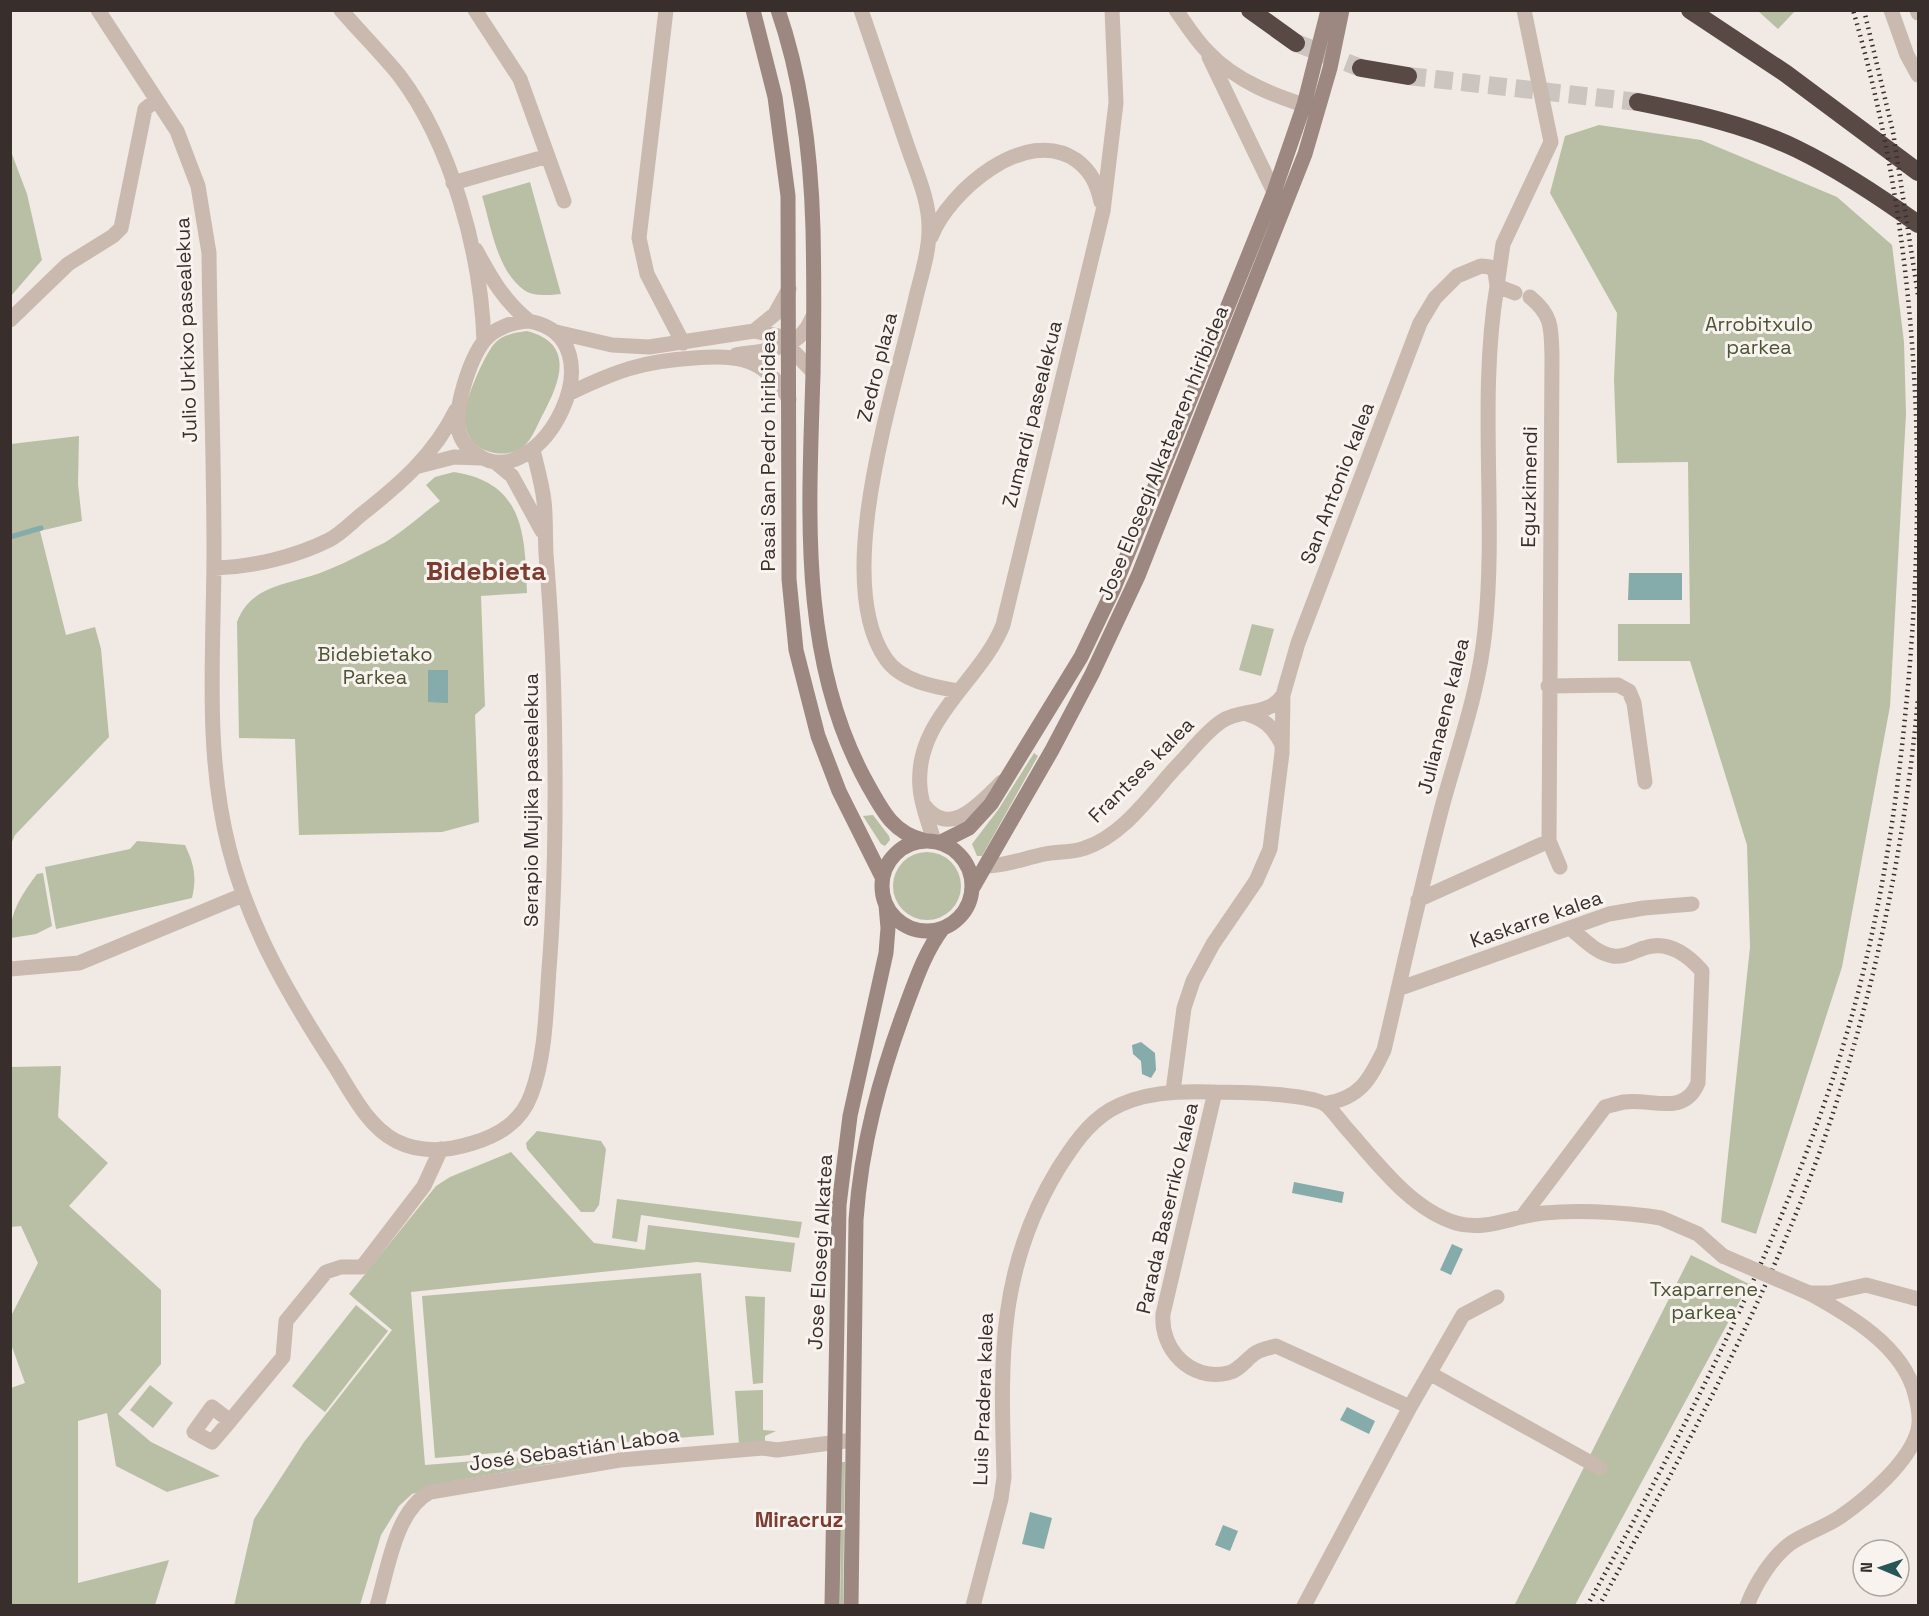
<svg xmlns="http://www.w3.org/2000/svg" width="1929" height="1616" font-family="'Space Grotesk',sans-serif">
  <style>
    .green { fill: #b8bfa4 }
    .water { fill: #85abaa }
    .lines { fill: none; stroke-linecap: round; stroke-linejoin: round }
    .stream { stroke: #85abaa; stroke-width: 5 }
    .motorway-tunnel { stroke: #ccc4be; stroke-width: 18; stroke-dasharray: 18 9; stroke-linecap: butt }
    .pedestrian { stroke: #c9b9af; stroke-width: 15 }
    .minor { stroke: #c9b9af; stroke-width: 15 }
    .tertiary { stroke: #c9b9af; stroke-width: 15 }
    .secondary { stroke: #9c8881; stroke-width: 15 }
    .motorway { stroke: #584945; stroke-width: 18 }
    .rail { stroke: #382f2c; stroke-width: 4.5; stroke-dasharray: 1.5 4.5; stroke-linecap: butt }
    .minor-bridge { stroke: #c9b9af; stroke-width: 15 }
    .labels { text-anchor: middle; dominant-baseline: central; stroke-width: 6; stroke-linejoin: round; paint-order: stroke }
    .park-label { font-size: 20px; fill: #4b5433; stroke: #f9f3ef }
    .street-label { font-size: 20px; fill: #382f2c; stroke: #f9f3ef }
    .neighbourhood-label { font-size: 21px; font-weight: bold; fill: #7e3b2f; stroke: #f9f3ef }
    .district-label { font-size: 26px; font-weight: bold; fill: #7e3b2f; stroke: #f9f3ef }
  </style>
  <rect width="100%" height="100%" fill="#f1e9e3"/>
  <path class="green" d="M1758,11h37l-17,18z
    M1599,125l102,15 136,57 55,48 12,97 2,72 -16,292 -48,261 -86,267 -35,-12 29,-275 -3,-102 -57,-184h-72v-37h72l-2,-162 -71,1 -3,-84 3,-66 -67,-120 15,-57z
    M10,149l17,45 15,66 -31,36z
    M530,182l31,112c-10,1 -28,3 -37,-4 -27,-19 -33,-64 -42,-94z
    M527,331c50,13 32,53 15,85 -5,9 -10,24 -19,31 -14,10 -34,8 -47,-2 -8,-6 -12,-19 -12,-29 1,-16 20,-60 30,-72 9,-10 21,-11 33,-13z
    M79,436l-1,48 4,37 -42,10 26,104 29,-8 6,22 8,88 -94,98 -4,9v-400z
    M454,472c70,11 71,61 73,121l-46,3 4,110 -10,9 4,107 -37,10 -143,3 -4,-96 -56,-1 -2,-116c14,-37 50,-37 83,-49 22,-8 43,-20 64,-30 19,-11 38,-29 56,-42l-14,-16 9,-8z
    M1252,624l22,5 -13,47 -22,-6z
    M1034,753l4,3 -56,100h-5l-5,-12 26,-34z
    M873,815l16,21 1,4 -5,6 -4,-2 -18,-28z
    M137,841l48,4c9,19 12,32 7,53l-136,31 -11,-62 85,-18z
    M893 886a34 34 0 1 1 68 0a34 34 0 1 1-68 0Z
    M43,873l9,53 -16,8 -25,4c-3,-24 12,-45 26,-64z
    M61,1066l-3,51 50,46 -39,43 92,84v74l-43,50 33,28 69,34 -53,16 -51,-26 -9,-53 -29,8v162l91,-23 -14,45h-144v-217l14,-5 -14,-39v-28l27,-53 -17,-37 -10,1v-160z
    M537,1131l64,10 5,8 -7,56 -5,7h-13l-54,-63 -1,-6z
    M511,1152l83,91 51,7 3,-25 147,18 -4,29 -94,-10 -286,30 14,173 164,-13 17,2 -153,27 -41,13 -13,12 -18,29 -21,70 -126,1 20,-87 50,-77 88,-112 -43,-36 87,-108 14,-9z
    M617,1199l185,23 -3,16 -158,-23 -4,27 -25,-4z
    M1691,1255l58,29 -174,321 -61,1z
    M701,1273l13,162 -279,23 -13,-162z
    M745,1296l20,1 -2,86 -10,1z
    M356,1305l32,26 -63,81 -33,-26z
    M150,1385l23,18 -20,25 -23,-18z
    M763,1390v40l13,1 -11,5v5l-26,3 -4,-53z
    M842,1462h3l-2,143 -3,1z"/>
  <path class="water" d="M1629,573h53v27h-54z
    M428,670h20v33l-20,-1z
    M1141,1042l14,11 1,17 -5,8 -9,-4 -1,-13 -8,-7 -1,-9z
    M1294,1182l50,10 -2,11 -50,-10z
    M1452,1244l11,5 -12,26 -11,-5z
    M1347,1407l28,14 -6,13 -29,-14z
    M1030,1512l22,6 -8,31 -22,-5z
    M1223,1525l15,6 -8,20 -15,-6z"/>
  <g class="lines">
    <path class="stream" d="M10,537l31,-9"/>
    <path class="motorway-tunnel" d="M1296,43l65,25
      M1408,76l230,26"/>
    <path class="pedestrian" d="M666,10l-27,228 8,36 36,69"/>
    <path class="minor" d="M98,10l79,121 21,55 11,67c1,100 5,199 5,298 0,99 -10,200 15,297 20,80 62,151 107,220 16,26 32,58 60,73 24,12 52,10 77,2 26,-8 48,-21 58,-48 16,-42 15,-94 19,-139 6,-85 6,-169 4,-254 -1,-49 -4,-99 -8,-148 -1,-18 0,-36 -2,-53 -2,-17 -7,-34 -11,-51
      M341,10c19,22 40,43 58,65 53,70 82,179 85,266
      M475,10l45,69 44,122
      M861,10c16,46 31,92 47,138 9,26 22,54 21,83 0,22 -8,45 -13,66 -20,90 -86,282 -30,362 15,22 48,28 73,32
      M1176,10c10,14 19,29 31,41 29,31 70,46 110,58
      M1209,57l65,135
      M453,183l95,-27
      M931,237c18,-46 95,-112 145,-77 15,11 21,24 25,42
      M476,250c15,28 28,51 53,71
      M1515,293l-18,-7 6,-42 48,-102 -27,-132
      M10,320l58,-56 45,-28 8,-8 24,-119 11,-9
      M529,321c94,18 11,174 -50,135 -10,-6 -17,-13 -20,-24 -6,-22 11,-73 25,-91 10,-13 29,-19 45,-20z
      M754,331l25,5 34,36
      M556,332l56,13 37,2 105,-16 21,-17 14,-25
      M736,355c30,-5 63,-4 76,-37
      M570,393c46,-22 73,-32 124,-35 45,-3 70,-1 95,41
      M495,462l17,14 30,55
      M419,466l35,-9 27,1
      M214,568c38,-1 81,-11 115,-28 12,-6 22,-17 33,-26 38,-30 72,-59 94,-104
      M1548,686l70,-1 11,6 5,12 11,79
      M1247,714c17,5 26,13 34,29
      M924,805c27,35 57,-3 78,-23
      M934,841c-5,-18 -13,-36 -14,-54 -6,-68 61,-106 83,-162l100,-414 13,-108 -4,-93
      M1549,841l11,26
      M987,866c21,-1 38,-8 58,-12 14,-3 27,-1 40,-6 38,-12 66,-54 92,-82 14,-14 28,-34 45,-45 20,-13 46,-4 61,-26
      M1418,900l131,-59 3,-485c-1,-28 1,-40 -22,-59
      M10,969l69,-6 164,-68
      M1398,989l211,-75 35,-6 48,-4
      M1173,1091l11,-83 9,-27 20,-37 43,-63 14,-32 12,-96 1,-58 15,-52 122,-320 15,-25 22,-22 24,-10 9,1 5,5 2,14c-19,114 0,229 -12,344 -6,61 -27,118 -43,177 -21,80 -39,162 -58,243 -15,31 -24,48 -60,54
      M1215,1092l-52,222c-3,35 28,68 65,59 10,-2 18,-13 26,-19 6,-5 15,-6 22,-8l134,61
      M1522,1217l83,-110c7,-2 13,-4 19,-5 28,-4 60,15 74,-19l4,-112c-15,-17 -35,-31 -58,-23 -10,3 -20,10 -31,8 -16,-2 -31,-18 -43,-28
      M1812,1293h18l36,-8 52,14
      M1431,1374l169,94
      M230,1421l-18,21 -18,-10 18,-25 18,14 53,-64 3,-36 40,-49 15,-5h21l62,-81 17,-37
      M377,1606c11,-37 18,-95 53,-114l190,-32 143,-12 14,2 76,-10
      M973,1606l28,-107 3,-22c-3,-114 -8,-206 54,-308 14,-22 29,-45 52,-59 31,-18 67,-19 102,-18 22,0 95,1 113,12 8,6 16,19 23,26 30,34 63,79 108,93 30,9 59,-8 88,-10 33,-3 71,-1 104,3l13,2 37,16 25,22
      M1304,1606l106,-199 53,-92 34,-18
      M1747,1606c8,-22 25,-49 44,-63 15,-10 34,-16 49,-26 26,-18 70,-55 78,-87 3,-11 0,-25 -3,-36 -12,-48 -66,-79 -106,-101"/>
    <path class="tertiary" d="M1891,10l16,45 11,20
      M1917,10l1,3"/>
    <path class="secondary" d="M753,10l22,87 13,99 1,383 7,71 22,86 21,55 43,86
      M778,10c24,69 33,146 35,219 1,48 1,97 0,145 -4,138 -15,286 55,411 14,25 25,48 55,55
      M882 886a45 45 0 1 1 90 0a45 45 0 1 1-90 0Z
      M941,842l28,-14 22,-24 90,-147 33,-69 160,-396 30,-87 24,-95
      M972,889l80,-139 40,-76 46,-98 167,-422 25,-86 12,-58
      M832,1606l7,-401 11,-89 36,-163 2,-25 -2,-23
      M851,1606l5,-386c5,-75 24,-144 50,-214 10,-27 19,-54 37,-78"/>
    <path class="motorway" d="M1250,10l46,33
      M1690,10l95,63 133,99
      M1361,68l47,8
      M1638,102c55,11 109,23 159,47 43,21 82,47 121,75"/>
    <path class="rail" d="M1864,10l29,122 25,163
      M1587,1606c94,-169 182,-339 244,-522 41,-122 63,-250 75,-377 23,-233 13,-471 -53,-697
      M1599,1606c84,-153 171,-309 228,-475 48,-140 78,-286 91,-433"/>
    <path class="minor-bridge" d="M1723,1256l86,37"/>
  </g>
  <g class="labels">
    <g class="park-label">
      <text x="1759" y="324">Arrobitxulo<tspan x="1759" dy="23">parkea</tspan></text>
      <text x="375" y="654">Bidebietako<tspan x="375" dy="23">Parkea</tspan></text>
      <text x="1704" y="1289">Txaparrene<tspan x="1704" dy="23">parkea</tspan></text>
    </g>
    <g class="street-label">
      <text transform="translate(186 330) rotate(-92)">Julio Urkixo pasealekua</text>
      <text transform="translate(877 367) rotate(-76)">Zedro plaza</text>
      <text transform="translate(1032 414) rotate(-76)">Zumardi pasealekua</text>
      <text transform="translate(768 451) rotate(-90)">Pasai San Pedro hiribidea</text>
      <text transform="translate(1163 453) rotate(-68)">Jose Elosegi Alkatearen hiribidea</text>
      <text transform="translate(1337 483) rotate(-69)">San Antonio kalea</text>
      <text transform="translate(1529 487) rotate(-89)">Eguzkimendi</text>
      <text transform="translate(1443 716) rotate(-76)">Julianaene kalea</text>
      <text transform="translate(1141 770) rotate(-45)">Frantses kalea</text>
      <text transform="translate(531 800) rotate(-90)">Serapio Mujika pasealekua</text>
      <text transform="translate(1536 919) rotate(-19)">Kaskarre kalea</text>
      <text transform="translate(1167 1208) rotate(-77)">Parada Baserriko kalea</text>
      <text transform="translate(820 1252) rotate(-87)">Jose Elosegi Alkatea</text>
      <text transform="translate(983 1399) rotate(-88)">Luis Pradera kalea</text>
      <text transform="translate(574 1449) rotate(-8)">José Sebastián Laboa</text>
    </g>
    <g class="neighbourhood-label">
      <text x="799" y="1519">Miracruz</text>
    </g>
    <g class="district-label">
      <text x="486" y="571">Bidebieta</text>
    </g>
  </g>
  <rect width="1929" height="1616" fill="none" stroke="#382f2c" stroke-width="24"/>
  <g transform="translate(1881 1568) rotate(272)"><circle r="28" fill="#f9f3ef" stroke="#aca5a1" stroke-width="1.5"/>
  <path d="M0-4.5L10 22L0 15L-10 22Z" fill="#265655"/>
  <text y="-9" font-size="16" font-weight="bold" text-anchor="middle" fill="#382f2c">N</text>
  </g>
</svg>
